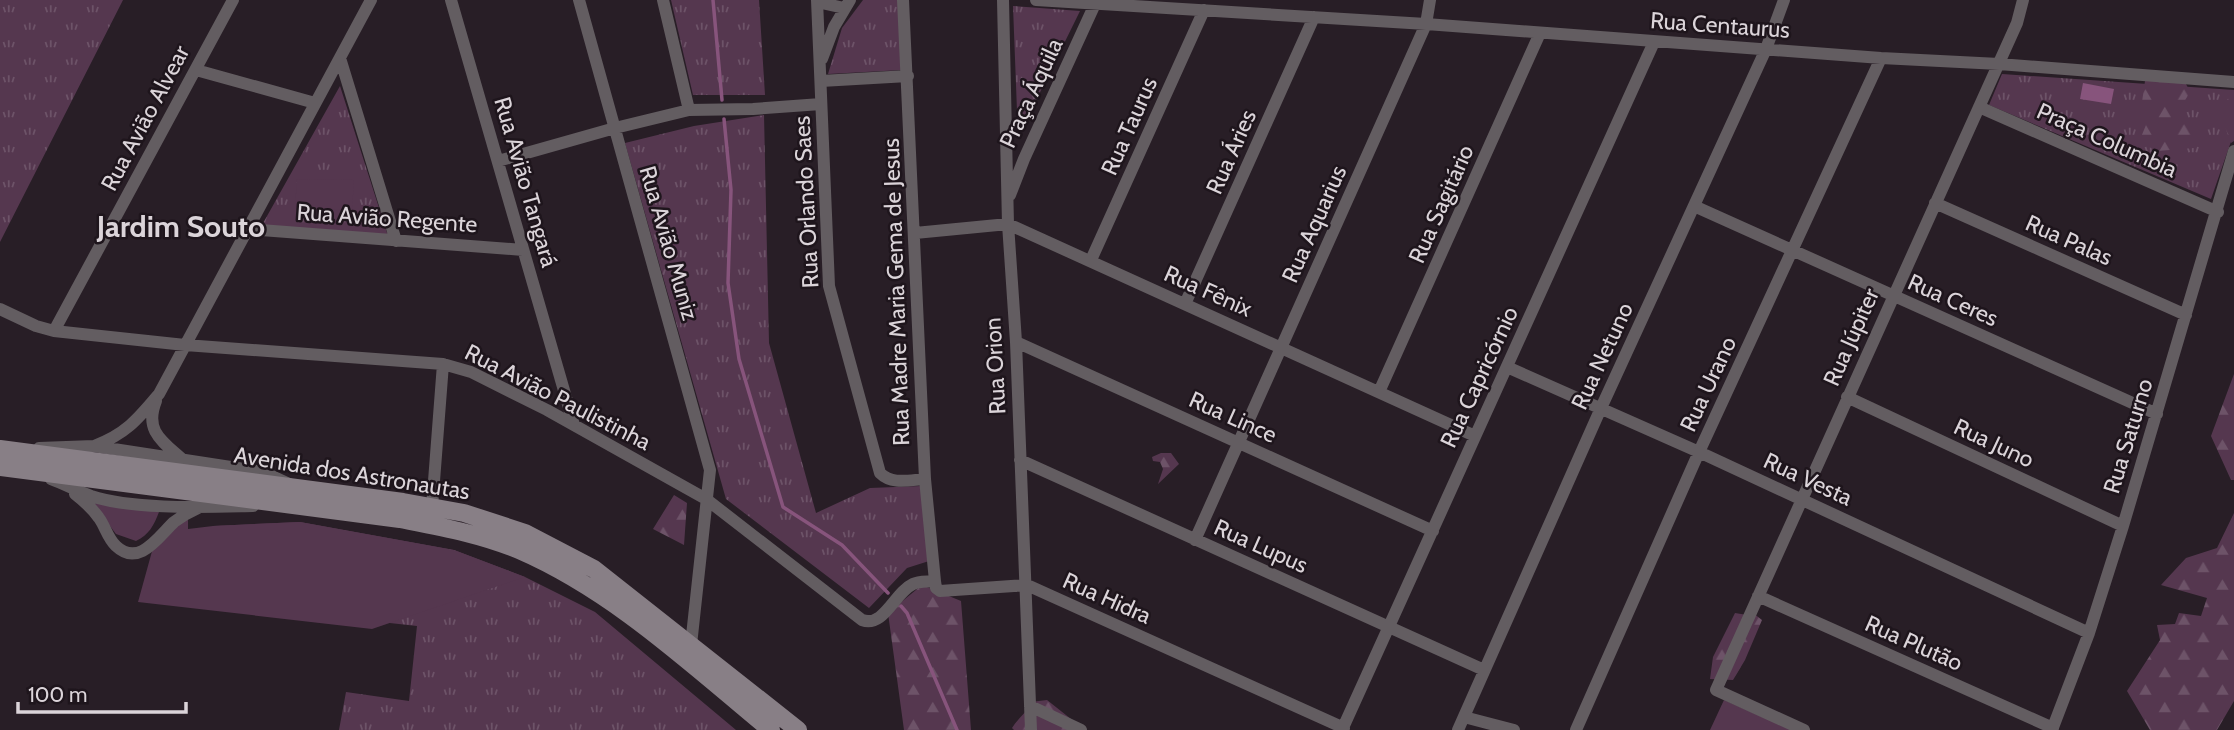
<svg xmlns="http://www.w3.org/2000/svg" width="2234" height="730" font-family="Cabin,sans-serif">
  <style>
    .grass { fill: url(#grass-tufts) }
    .forest { fill: url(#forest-firs) }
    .park { fill: #55374f }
    .water { fill: #87547c }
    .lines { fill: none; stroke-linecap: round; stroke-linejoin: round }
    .stream { stroke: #87547c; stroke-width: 3.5 }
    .street { stroke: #635d61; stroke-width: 12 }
    .secondary { stroke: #887f86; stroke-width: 18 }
    .labels { text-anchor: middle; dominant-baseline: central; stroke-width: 5; stroke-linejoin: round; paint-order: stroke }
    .street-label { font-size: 23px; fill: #dbd4d9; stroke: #1e151c }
    .district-label { font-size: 30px; font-weight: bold; fill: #dbd4d9; stroke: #1e151c }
  </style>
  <defs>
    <pattern id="grass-tufts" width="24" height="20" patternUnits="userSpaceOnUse" patternTransform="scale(1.75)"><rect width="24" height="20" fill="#55374f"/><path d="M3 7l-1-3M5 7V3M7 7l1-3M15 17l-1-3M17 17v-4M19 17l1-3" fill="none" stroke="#6d5368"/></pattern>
    <pattern id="forest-firs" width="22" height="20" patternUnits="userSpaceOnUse" patternTransform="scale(1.75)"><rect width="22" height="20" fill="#55374f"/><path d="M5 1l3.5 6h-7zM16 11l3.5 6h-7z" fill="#6d5368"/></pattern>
  </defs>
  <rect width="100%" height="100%" fill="#281e26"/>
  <path class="grass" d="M0,0h123l-123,242z
    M671,0h88l6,95h-72z
    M863,0h36l3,70 -74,4 14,-46z
    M1013,6l67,5 -62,126z
    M2002,74l232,16v43l-23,66 -222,-94z
    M340,86l48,150 -126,-11z
    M764,115l5,228 47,170 54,-25 52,-2 7,75 -22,7 -38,40 -143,-109 -101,-356 69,-17z
    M300,522l154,28 71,27 70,35 141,118h-397l7,-38 63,9 8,-75 -261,-29 57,-71z"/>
  <path class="forest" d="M2181,74l9,18 -12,20 16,19v17l-37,3 -18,-9 7,-17 -5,-16 4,-28z
    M2234,92v49l-3,2c-7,-18 -14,-37 3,-51z
    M2234,374v106h-3l-20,-44z
    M1161,453h10l8,11 -21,20 5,-15 -3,-7 -7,-1 -1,-4z
    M674,495l13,8 -3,42 -31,-16z
    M2234,513v188l-17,29h-67l-23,-39 33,-51 -3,-15 18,-1 4,-11 22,3 6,-18 -46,-13 25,-27 31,-10z
    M922,585l39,16 10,129h-67l-16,-117z
    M1735,613l12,2 6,-2 9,7 -17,40 -12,20 -23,-1 3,-22z
    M1047,700l24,19 -2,11h-55l-2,-2c6,-10 15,-15 19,-26z"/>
  <path class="park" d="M297,179l57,1 -2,30 -57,-2z
    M91,501l68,11c-5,13 -10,23 -23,29l-20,-7z
    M188,514v15l25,-3 87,-4 154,28 71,27 -153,52 -234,-27 16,-58z
    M1724,700l68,30h-82z"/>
  <path class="water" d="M2083,83l31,6 -3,15 -31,-5z"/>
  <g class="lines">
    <path class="stream" d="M713,0l9,100
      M724,119l7,71 -3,93 11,76 44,148 59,38 46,48
      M901,606l6,7 50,117"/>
    <path class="street" d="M451,0l123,425
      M579,0l131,470 -19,175
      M663,0l26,110
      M817,0l12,286 51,187c12,12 29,7 45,6
      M820,0l6,4 18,4
      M903,0l22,479 10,102
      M1003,0l5,224 8,118 15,388
      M1036,0l390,24 455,34 118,6 235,18
      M340,58l56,183
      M822,59l12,-32 16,-27
      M196,70l119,33
      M821,81l87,-5
      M1979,107l239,105
      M498,161l117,-33 74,-18 64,-1 68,-5
      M1010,195l14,-36 71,-155
      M1935,203l251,112
      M1694,206l463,208
      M248,229l275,21
      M915,233l93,-9 467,212
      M1091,260l113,-250
      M1185,304l129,-287
      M0,309l36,17 18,5 131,14 258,19 28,8 76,38 159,89 156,121c22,8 32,-27 51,-36 6,-3 14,-2 22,-3l1,7 4,3 87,-6 317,143
      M54,331l179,-331
      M1016,342l417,189
      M1507,367l192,85 390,181
      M1379,392l161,-359
      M1847,397l276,129
      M156,401c-12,30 6,40 27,59
      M94,446c32,-12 44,-27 65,-52l212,-394
      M39,448l55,-2 169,26 26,12
      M1020,460l464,210
      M51,479c14,5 26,12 40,17 43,14 115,11 162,10
      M75,494c9,7 17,14 24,24 6,8 9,21 17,28 23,22 43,-10 58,-24 8,-6 15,-10 24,-14
      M432,507l11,-143
      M1195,540l231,-516 4,-24
      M1758,596l295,132
      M1030,706l51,24
      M1464,717l50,13
      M1342,730l312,-688
      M1458,730l143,-322 165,-359 18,-49
      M1576,730l123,-278 182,-394
      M1804,730l-88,-40 301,-667 6,-23
      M2052,730l37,-97 34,-107 111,-375"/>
    <path class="secondary" d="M0,449l403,53 61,11 61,20 69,36 204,161
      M0,467l400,52c41,8 81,15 119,31 95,41 173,115 252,180"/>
  </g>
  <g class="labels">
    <g class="street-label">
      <text transform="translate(1720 25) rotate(4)">Rua Centaurus</text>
      <text transform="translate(1031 93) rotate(-65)">Praça Áquila</text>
      <text transform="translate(145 118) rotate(-62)">Rua Avião Alvear</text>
      <text transform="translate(1129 126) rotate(-66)">Rua Taurus</text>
      <text transform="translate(2107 140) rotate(24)">Praça Columbia</text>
      <text transform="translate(1231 152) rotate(-66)">Rua Áries</text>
      <text transform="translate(526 182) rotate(74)">Rua Avião Tangará</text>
      <text transform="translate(806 202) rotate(-93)">Rua Orlando Saes</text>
      <text transform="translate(1441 204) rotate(-66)">Rua Sagitário</text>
      <text transform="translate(387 218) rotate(4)">Rua Avião Regente</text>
      <text transform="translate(1314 224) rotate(-66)">Rua Aquarius</text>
      <text transform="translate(2069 240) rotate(24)">Rua Palas</text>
      <text transform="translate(669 243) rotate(74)">Rua Avião Muniz</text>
      <text transform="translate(1208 291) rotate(24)">Rua Fênix</text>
      <text transform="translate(896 292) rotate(-92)">Rua Madre Maria Gema de Jesus</text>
      <text transform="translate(1953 300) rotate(24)">Rua Ceres</text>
      <text transform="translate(1851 337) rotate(-66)">Rua Júpiter</text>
      <text transform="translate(1602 356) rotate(-65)">Rua Netuno</text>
      <text transform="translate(995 366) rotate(-93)">Rua Orion</text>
      <text transform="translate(1479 377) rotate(-65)">Rua Capricórnio</text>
      <text transform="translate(1708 384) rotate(-65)">Rua Urano</text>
      <text transform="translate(558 397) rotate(27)">Rua Avião Paulistinha</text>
      <text transform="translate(1233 417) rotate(24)">Rua Lince</text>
      <text transform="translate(2128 436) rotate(-73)">Rua Saturno</text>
      <text transform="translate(1994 443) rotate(25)">Rua Juno</text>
      <text transform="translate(352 473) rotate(9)">Avenida dos Astronautas</text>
      <text transform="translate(1808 479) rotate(25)">Rua Vesta</text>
      <text transform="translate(1261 546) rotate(24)">Rua Lupus</text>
      <text transform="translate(1107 598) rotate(24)">Rua Hidra</text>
      <text transform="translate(1914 643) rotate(24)">Rua Plutão</text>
    </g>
    <g class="district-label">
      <text x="181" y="226">Jardim Souto</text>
    </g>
  </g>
  <path d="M18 702v10h168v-10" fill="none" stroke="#dbd4d9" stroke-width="3.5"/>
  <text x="28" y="702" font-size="21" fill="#dbd4d9" stroke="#1e151c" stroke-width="5" paint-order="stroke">100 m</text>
</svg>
